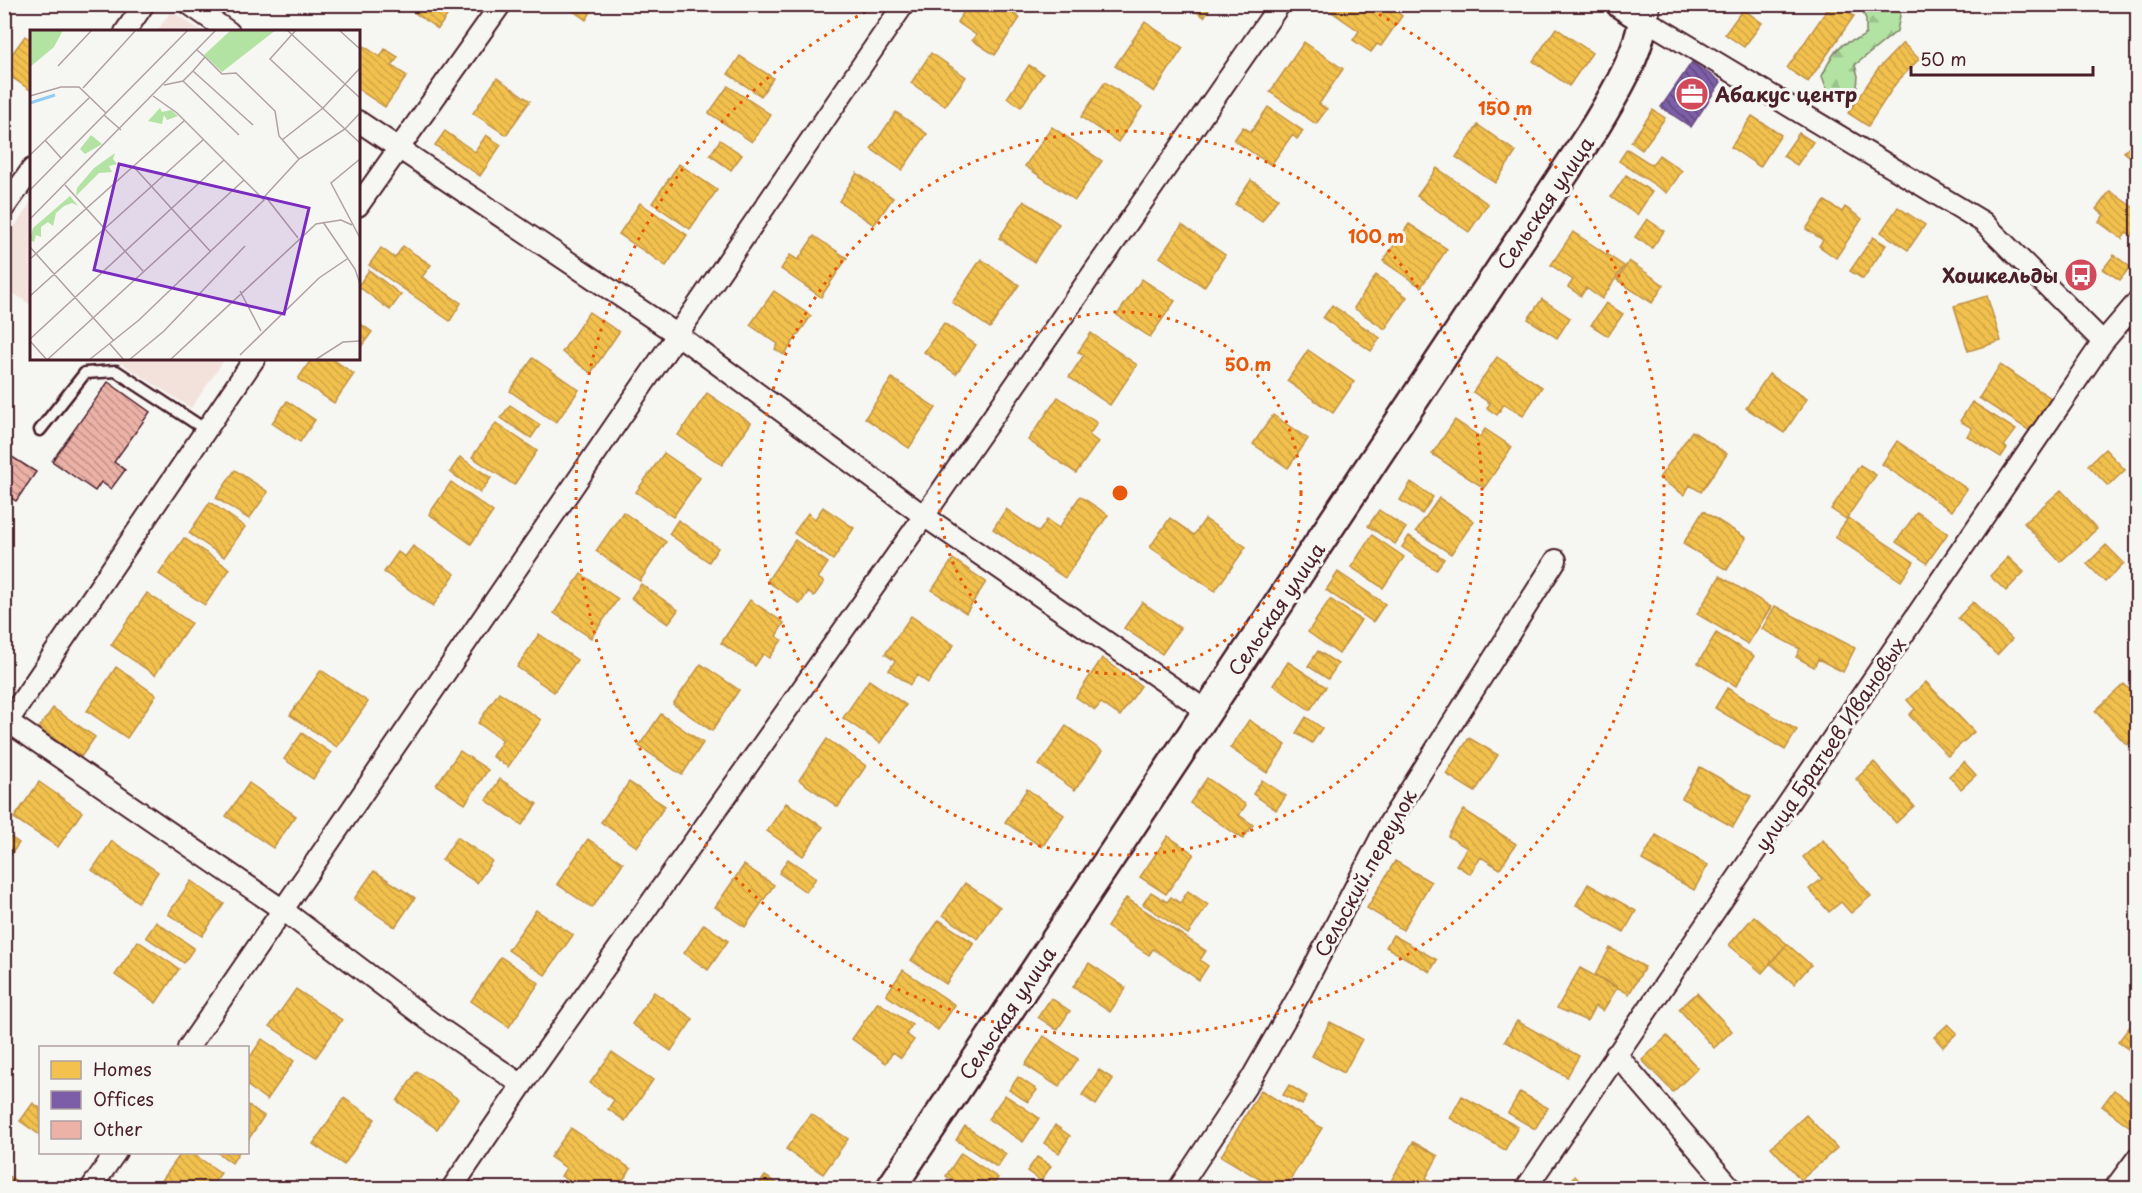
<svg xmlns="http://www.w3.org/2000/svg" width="2142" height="1193" font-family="'Playpen Sans',sans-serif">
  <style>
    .built { fill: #f3e2dc }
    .forest { fill: url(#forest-firs); stroke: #7e8166; stroke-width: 1.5 }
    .homes { fill: url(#homes-back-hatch); stroke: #c09044; stroke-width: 1.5 }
    .offices { fill: url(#offices-back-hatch); stroke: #6c4b82; stroke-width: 1.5 }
    .building { fill: url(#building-back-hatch); stroke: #4a1f2b; stroke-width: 1.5 }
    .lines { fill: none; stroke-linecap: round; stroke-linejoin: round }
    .lane-casing { stroke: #4a1f2b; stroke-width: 15 }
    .street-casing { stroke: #4a1f2b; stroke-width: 24 }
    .secondary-casing { stroke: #4a1f2b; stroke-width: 33 }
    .lane { stroke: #f6f6f2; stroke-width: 10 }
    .street { stroke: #f6f6f2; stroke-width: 20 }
    .secondary { stroke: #f6f6f2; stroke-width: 28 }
    .ring { fill: none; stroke: #e8590c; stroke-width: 3; stroke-dasharray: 3 6 }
    .labels { text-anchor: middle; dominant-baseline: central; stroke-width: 6; stroke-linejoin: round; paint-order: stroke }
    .poi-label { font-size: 20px; font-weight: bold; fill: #4a1f2b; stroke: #f6f6f2; text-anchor: start }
    .street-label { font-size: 20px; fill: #4a1f2b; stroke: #f6f6f2 }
    .inset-river { fill: none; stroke: #92ccf1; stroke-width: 3 }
    .inset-road { fill: none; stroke: #b1a0a2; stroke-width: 1.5 }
    .view { fill: #7b2cbf; fill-opacity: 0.15; stroke: #7b2cbf; stroke-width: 3 }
    .inset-edge { fill: none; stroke: #4a1f2b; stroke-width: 3 }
    .centre { fill: #e8590c; stroke: #f6f6f2; stroke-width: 3 }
    .ring-label { font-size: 18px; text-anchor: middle; font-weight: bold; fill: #e8590c; stroke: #f6f6f2; stroke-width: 6; stroke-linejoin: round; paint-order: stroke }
  </style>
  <defs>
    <pattern id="forest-firs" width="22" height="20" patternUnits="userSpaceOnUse" patternTransform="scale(1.5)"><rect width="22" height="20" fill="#b3e3a2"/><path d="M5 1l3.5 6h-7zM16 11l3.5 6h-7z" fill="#9bc28c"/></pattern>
    <pattern id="homes-back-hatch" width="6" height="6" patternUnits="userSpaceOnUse" patternTransform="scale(1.5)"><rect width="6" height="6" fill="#f2c14e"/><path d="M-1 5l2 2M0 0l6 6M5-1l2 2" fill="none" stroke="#d1a544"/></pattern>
    <pattern id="offices-back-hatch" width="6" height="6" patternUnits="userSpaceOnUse" patternTransform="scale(1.5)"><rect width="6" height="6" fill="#7b5ea7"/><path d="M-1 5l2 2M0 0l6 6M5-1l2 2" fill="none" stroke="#624980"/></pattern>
    <pattern id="building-back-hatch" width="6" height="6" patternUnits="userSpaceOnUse" patternTransform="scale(1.5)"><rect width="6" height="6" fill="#ecb2a7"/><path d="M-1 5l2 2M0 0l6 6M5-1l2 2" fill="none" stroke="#c19088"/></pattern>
  </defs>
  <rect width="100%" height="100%" fill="#f6f6f2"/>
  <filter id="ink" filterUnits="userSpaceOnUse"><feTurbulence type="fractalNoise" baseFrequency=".0167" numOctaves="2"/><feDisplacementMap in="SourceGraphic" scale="12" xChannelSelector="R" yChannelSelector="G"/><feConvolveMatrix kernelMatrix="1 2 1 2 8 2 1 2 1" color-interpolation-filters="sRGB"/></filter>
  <g filter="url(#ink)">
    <path class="built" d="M171,11l31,20h-45z
      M31,203v102l-27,-18 1,-47z
      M115,359h110l-34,49z"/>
    <path class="forest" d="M1859,5h43l-5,26 -42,34 3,11 -1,11 -8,8h-20l-7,-19c5,-10 12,-27 22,-32 9,-5 14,-3 22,-10v-15z"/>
    <path class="homes" d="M402,4h53l-17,25z
      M563,4h33l-10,16z
      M969,4h30l21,14 -25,37 -23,-15 4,-5 -19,-13z
      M1185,4h28l-9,13z
      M1332,4h54l16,12 -21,30 -4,-2 -6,8 -18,-12 6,-9 -30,-21z
      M1698,4h13l-5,7z
      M1831,4h6l17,12 -46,66 -21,-14z
      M1743,9l19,14 -18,24 -19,-13z
      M1145,22l38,26 -29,44 -39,-26z
      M1556,28l36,25 -23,33 -36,-25z
      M25,36l7,5v50l-28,-19v-7z
      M1304,42l39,27 -24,35 8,5 -11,15 -46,-32z
      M1903,43l16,16 -23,24 -28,43 -20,-13 29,-43z
      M364,46l16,11 5,-8 13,8 -6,9 15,10 -22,31 -27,-18v-35z
      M931,53l35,24 -21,29 -34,-23z
      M740,56l33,22 -12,18 -33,-22z
      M1029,65l14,9 -22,33 -14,-9z
      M497,78l33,23 -24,34 -33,-22z
      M1105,82l37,25 -24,35 -37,-25z
      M728,86l43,29 -19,27 -43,-29z
      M1268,107l35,24 -6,8 -5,-4 -21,30 -37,-25 9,-13 8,5z
      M1653,110l12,8 -23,32 -11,-8z
      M896,112l31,22 -25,36 -31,-21z
      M1752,116l29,19 -21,32 -29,-20z
      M1478,125l38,27 -21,31 -39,-26z
      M1052,127l50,34 -27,39 -50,-34z
      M445,131l30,21 11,-17 15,10 -21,31 -45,-31z
      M1799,133l14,9 -16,23 -14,-9z
      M2138,136v27l-14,-11z
      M720,140l22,15 -11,15 -21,-15z
      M1627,149l25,16 7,-10 23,16 -15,22 -48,-32z
      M679,164l38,26 -27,39 -38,-26z
      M1437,168l51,36 -19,28 -52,-36z
      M857,173l36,25 -19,27 -35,-24z
      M1626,175l26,17 -15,23 -26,-18z
      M1251,180l27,18 -16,24 -27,-18z
      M2110,191l28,20v29l-11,-8 -5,7 -23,-17 5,-7 -8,-6z
      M1024,201l35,23 -25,38 -35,-24z
      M1825,201l17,11 3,-5 17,12 -26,39 -17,-12 4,-6 -17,-11z
      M640,203l47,32 -21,31 -47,-32z
      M1898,207l27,18 -17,25 -27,-18z
      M1647,219l17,12 -12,17 -17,-11z
      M1409,224l38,25 -26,38 -38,-26z
      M1182,225l43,30 -21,32 -44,-30z
      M1573,232l51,34 -22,33 -16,-11 -5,8 -13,-9 5,-7 -22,-15z
      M814,236l33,22 -26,39 -40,-28 9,-14 8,5z
      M1873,237l13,8 -23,34 -13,-8z
      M403,246l28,19 -9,12 39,26 -11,18 -81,-56 12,-17 14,10z
      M2114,255l16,12 -10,13 -17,-11z
      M981,259l38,26 -29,43 -38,-26z
      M1629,261l35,24 -12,18 -35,-23z
      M369,270l32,25 -11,15 -32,-24z
      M1376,275l31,22 -22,32 -31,-21z
      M1142,279l33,22 -25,36 -33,-22z
      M774,291l37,25 -27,39 -9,-6 3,-5 -28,-19z
      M1987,296l14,45 -33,10 -14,-45z
      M1542,299l28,19 -13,20 -29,-19z
      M1606,303l17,11 -15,22 -17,-11z
      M1332,305l48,33 -9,13 -48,-33z
      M589,312l30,20 -28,41 -29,-21z
      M358,322l14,10 -14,19z
      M944,323l32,22 -20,29 -32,-22z
      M1091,333l46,32 -27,40 -41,-28 15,-22 -6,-3z
      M1308,350l46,32 -21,31 -46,-32z
      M1497,357l45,30 -19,29 -19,-12 -7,11 -10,-7 3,-5 -17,-11z
      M312,358h19l23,16 -20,29 -36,-24z
      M533,358l46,32 -23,33 -46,-32z
      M2000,365l51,33 -21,33 -51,-33z
      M1769,374l38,25 -23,34 -38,-25z
      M892,378l44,30 -27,40 -44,-30z
      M707,393l44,30 -29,42 -44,-30z
      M1058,397l39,26 -8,12 9,7 -22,31 -48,-33z
      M287,401l28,19 -15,22 -28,-19z
      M1972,402l44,28 -12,16 3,2 -6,9 -34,-21 5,-8 -12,-7z
      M510,405l30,20 -9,13 -30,-20z
      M1273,415l35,24 -20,29 -35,-24z
      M1455,420l25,17 5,-8 27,18 -28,41 -52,-34z
      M496,423l41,28 -23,34 -42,-28z
      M1692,431l35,23 -26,38 -11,-7 -6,10 -25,-17z
      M1897,441l70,48 -15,22 -70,-47z
      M2105,449l20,21 -17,16 -20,-21z
      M664,453l36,25 -27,39 -37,-25z
      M460,457l31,21 -11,15 -30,-21z
      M1860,465l16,10 -30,44 -15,-10z
      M235,470l33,22 -19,27 -33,-21z
      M451,482l42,30 -22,32 -42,-30z
      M1411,482l22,15 -11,17 -22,-14z
      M2061,490l36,39 -37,33 -36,-39z
      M1080,496l28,19 -43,63 -72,-49 13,-20 33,23 8,-12 12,8z
      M1439,498l35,23 -23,33 -35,-23z
      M210,502l35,25 -21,30 -35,-24z
      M823,507l31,21 -21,32 -39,-27 14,-20 7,6z
      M1379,510l27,18 -11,16 -27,-18z
      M1703,511l43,27 -19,32 -44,-26z
      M623,512l43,30 -26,39 -44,-30z
      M1917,512l31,21 -21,30 -31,-21z
      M1170,518l24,17 11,-16 41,28 -31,44 -65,-44z
      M1848,518l66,44 -13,19 -66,-44z
      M678,520l40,28 -9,14 -40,-28z
      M1372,535l32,22 -21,31 -32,-21z
      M1409,536l35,23 -8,11 -34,-23z
      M184,538l46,31 -25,36 -46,-31z
      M795,540l33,23 -10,15 6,4 -10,14 -6,-4 -8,12 -33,-23z
      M2106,545l18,18 -19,19 -18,-18z
      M413,546l42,28 -22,32 -49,-34 14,-20 7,5z
      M2008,557l16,15 -18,19 -16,-15z
      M953,559l33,23 -20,31 -34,-23z
      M1338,572l47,32 -12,18 -47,-32z
      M581,574l37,25 -27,39 -37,-25z
      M1720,576l51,31 -23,37 -51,-30z
      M641,584l37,26 -10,14 -37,-26z
      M147,593l44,30 -36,52 -44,-30z
      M1330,599l31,21 -22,34 -31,-22z
      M750,600l34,23 -8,13 6,4 -13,18 -6,-4 -8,12 -34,-23z
      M1142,602l38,26 -18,26 -38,-26z
      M1973,602l39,37 -15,16 -39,-37z
      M1775,606l80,42 -12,24 -25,-13 -4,8 -18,-10 4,-8 -38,-20z
      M911,616l43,29 -26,38 -11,-8 -7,10 -21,-15 6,-9 -10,-7z
      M1716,633l38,23 -18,30 -38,-23z
      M539,634l38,26 -23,32 -37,-25z
      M1318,651l20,13 -10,15 -20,-13z
      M1102,658l39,28 -21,30 -19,-13 -6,7 -19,-13z
      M1288,662l38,25 -16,23 -37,-25z
      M701,664l38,26 -27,41 -39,-27z
      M116,667l40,28 -29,43 -40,-27z
      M321,670l47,32 -31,45 -47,-32z
      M869,680l37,25 -26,38 -37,-25z
      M1926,682l48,50 -26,24 -39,-41 6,-6 -8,-9z
      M2124,684l14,14v37l-11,10 -32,-34z
      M1727,688l70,42 -12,20 -70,-42z
      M499,692l42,28 -33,47 -16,-11 11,-16 -25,-17z
      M53,708l42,29 -14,20 -42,-29z
      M661,714l42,29 -21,32 -43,-29z
      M1306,717l16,11 -10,15 -16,-10z
      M1249,720l37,25 -19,28 -37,-25z
      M1066,726l36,25 -27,39 -36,-25z
      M302,733l29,20 -18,26 -29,-20z
      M1469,738l29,17 -23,37 -29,-18z
      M827,739l39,27 -28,41 -39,-27z
      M460,751l28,19 -23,34 -29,-19z
      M1874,762l40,44 -18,17 -40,-44z
      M1964,762l12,13 -15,14 -12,-13z
      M1700,767l51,29 -18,31 -51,-29z
      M1207,778l39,27 -7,10 14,10 -10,14 -53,-36z
      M500,779l37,25 -15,21 -36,-25z
      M1262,780l24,16 -10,14 -23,-16z
      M39,782l43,30 -24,35 -44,-29z
      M629,782l36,24 -28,41 -36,-25z
      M249,783l47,33 -23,32 -47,-32z
      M1027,789l37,26 -22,32 -37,-25z
      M786,803l37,24 -20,29 -36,-25z
      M1464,810l52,34 -16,25 -19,-12 -11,17 -14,-9 11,-17 -19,-12z
      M6,834l13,9 -15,22v-29z
      M1656,835l52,30 -14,25 -52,-30z
      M1168,836l26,18 -28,40 -26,-17z
      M457,837l35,24 -15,22 -35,-23z
      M588,839l35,24 -31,45 -35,-24z
      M1823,840l48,56 -20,17 -10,-11 -12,10 -20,-23 13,-10 -19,-22z
      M112,841l46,31 -20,30 -46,-32z
      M788,859l28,19 -10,14 -27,-19z
      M1395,861l36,21 -28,48 -36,-22z
      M744,865l30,20 -29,42 -30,-20z
      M374,871l41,27 -20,29 -41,-28z
      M191,881l33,23 -22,32 -34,-22z
      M965,883l35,24 -22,32 -35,-24z
      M1588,884l48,27 -12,21 -48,-27z
      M1188,891l20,14 -20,29 -45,-30 8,-12 16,10 4,-5 9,6z
      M1126,898l80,53 -6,9 8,6 -9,14 -46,-31 -4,6 -42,-28z
      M536,910l37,25 -28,40 -37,-25z
      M1754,916l33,28 -25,29 -33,-28z
      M939,920l35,23 -28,41 -35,-24z
      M156,922l38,26 -10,15 -38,-26z
      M704,924l24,17 -20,29 -24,-17z
      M1393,935l44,25 -7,12 -44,-25z
      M138,941l41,28 -23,34 -41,-28z
      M1787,944l24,21 -17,19 -24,-21z
      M1610,948l35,19 -16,27 -34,-19z
      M501,957l38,26 -30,44 -38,-26z
      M1089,963l37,25 -16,24 -37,-25z
      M1580,968l37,20 -14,23 -8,-5 -8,15 -30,-13z
      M903,970l52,35 -17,25 -52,-35z
      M296,989l46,31 -26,37 -46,-31z
      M654,992l39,27 -22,32 -39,-27z
      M1697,993l35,38 -18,17 -35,-39z
      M1051,998l19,13 -13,19 -19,-13z
      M878,1002l34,23 -6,9 8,6 -13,18 -8,-6 -7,11 -34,-24z
      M2138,1016v40l-20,-14z
      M1517,1021l62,35 -12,21 -62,-36z
      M1330,1022l32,17 -18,34 -32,-17z
      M1948,1024l9,9 -14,14 -9,-10z
      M1044,1036l34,23 -19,28 -34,-22z
      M1667,1036l31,32 -25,24 -31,-32z
      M262,1039l32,22 -27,39 -19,-14v-26z
      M612,1052l41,28 -28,41 -17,-12 6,-9 -24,-17z
      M1099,1070l14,9 -17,26 -14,-10z
      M417,1071l41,28 -21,30 -40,-28z
      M1018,1077l19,13 -9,12 -19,-12z
      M1289,1085l18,11 -5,9 -19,-10z
      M1261,1090l61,38 -37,60h-11l-53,-32z
      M2114,1090l24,17v15l-5,7 -31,-23z
      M1520,1092l28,16 -13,21 -27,-16z
      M1005,1095l34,23 -16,24 -35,-23z
      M1462,1096l56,31 -13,23 -55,-32z
      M344,1098l31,21 -31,46 -31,-21z
      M33,1103l7,5v27l-20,-14z
      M248,1105l16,11 -16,24z
      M811,1114l37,25 -25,35 -37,-25z
      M1806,1115l31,33 -36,32 -30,-33z
      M1055,1125l15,11 -11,17 -15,-10z
      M965,1126l41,28 -9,13 -41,-27z
      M571,1128l60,41 -14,19h-38l-18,-12 5,-8 -16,-11z
      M1413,1142l25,14 -12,22 17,10h-56z
      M182,1152h8l31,21 -11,15h-48l-4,-2z
      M217,1152h22l-7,11z
      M961,1153l37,25 -7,10h-26l-19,-12z
      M1037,1157l14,9 -10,15 -14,-10z
      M4,1173l23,15h-23z
      M765,1176l19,12h-28z
      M1575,1176l11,12h-25z
      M356,1180l13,8h-19z"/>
    <path class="offices" d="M1692,62l29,20 -30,45 -30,-20z"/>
    <path class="building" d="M108,382l42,30 -36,50 11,8 -14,19 -10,-7 -6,9 -43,-30z
      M4,452l32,20 -20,29 -12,-8z"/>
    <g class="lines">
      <defs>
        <path id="lane" d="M40,430l45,-57 31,-2 90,59"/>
        <path id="street" d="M189,4l40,28
          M1644,19l339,203 120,120
          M125,32l19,-28
          M358,121l320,214 246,181 284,196
          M358,206l143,-202
          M4,208l28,-39
          M4,719l279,191 148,112 91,63
          M4,727l251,-369
          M188,1048l716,-1044
          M1616,1054l115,134
          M91,1188l25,-36
          M452,1188l70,-103 402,-569 356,-512
          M1179,1188l72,-109 51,-89 82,-159 172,-271
          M1526,1188l577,-846 35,-41
          M2115,1188l23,-31"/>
        <path id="secondary" d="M1621,4l23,15
          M891,1188l704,-1061c22,-37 48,-78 50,-123"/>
      </defs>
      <use href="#lane" class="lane-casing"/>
      <use href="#street" class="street-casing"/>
      <use href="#secondary" class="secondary-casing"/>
      <use href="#lane" class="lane"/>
      <use href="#street" class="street"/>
      <use href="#secondary" class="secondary"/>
    </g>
  </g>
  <g class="ring">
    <circle cx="1120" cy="493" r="181"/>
    <circle cx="1120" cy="493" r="362"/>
    <path d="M1363 6A544 544 0 1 1 877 6"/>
  </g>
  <defs>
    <symbol id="office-disc" viewBox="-11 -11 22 22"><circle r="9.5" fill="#d1495b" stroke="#f6f6f2"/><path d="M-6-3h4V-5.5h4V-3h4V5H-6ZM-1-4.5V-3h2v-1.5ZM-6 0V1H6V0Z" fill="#fff"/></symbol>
    <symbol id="bus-disc" viewBox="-11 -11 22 22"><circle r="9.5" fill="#d1495b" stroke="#f6f6f2"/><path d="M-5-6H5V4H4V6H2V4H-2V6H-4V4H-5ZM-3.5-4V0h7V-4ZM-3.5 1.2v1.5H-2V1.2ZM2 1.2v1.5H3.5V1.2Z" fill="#fff"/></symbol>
  </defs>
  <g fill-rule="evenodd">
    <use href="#office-disc" x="1673" y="75" width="38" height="38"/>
    <use href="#bus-disc" x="2062" y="256" width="38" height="38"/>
  </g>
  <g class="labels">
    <g class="poi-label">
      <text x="1715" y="94">Абакус центр</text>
      <text x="2058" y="275" text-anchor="end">Хошкельды</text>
    </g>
    <g class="street-label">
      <text transform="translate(1545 203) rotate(-56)">Сельская улица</text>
      <text transform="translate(1276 609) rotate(-56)">Сельская улица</text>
      <text transform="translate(1830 744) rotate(-56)">улица Братьев Ивановых</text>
      <text transform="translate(1365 873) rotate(-61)">Сельский переулок</text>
      <text transform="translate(1007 1013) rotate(-56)">Сельская улица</text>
    </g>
  </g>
  <g transform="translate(30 30)">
    <rect width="330" height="330" fill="#f6f6f2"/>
    <path d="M0,0h33l-9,17 -24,20zM130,78l2,4 9,-2 7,6 -11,4 -3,-5 -2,9 -14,-3zM61,105l11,9 -17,10 -5,-5zM85,123l-2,6 4,5 -8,2 3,6 -13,1 -23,23 1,-8 17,-20zM40,166l8,10 -6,-3 -8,3 -8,7 -3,13 -5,-4 -7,5v10l-5,-2 -2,7 -4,-2 3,-12z" fill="#b3e3a2"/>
    <path d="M201,0h45l-54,42 -18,-17z" fill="#b3e3a2"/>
    <path class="inset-river" d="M0,73l25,-8"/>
    <path class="inset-road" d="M257,0l73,68M266,0l-26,29 90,84M309,0l21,19M175,27l17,17 14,-1 39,38 4,25 20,23M28,36l34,-36M163,41l60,54M153,51l56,54M134,55l19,-4 10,-10 12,-14 -8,-7M53,58l53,-58M0,66l31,-9h18l27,26M74,85l84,-85M15,110l16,18M252,110l41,-32 37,-40M0,125l59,-57M330,129l-29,24 29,55M103,136l77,85M35,155l78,86M0,160l74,-75 17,15M0,189l186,-189M293,192l32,47 5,15M268,208l-33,-42 34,-37 46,-30 15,-16M0,217l84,94M0,229l155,-139M210,261l21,40M0,266l174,-157M0,309l194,-179M0,311l17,19M80,314l14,16M210,325l79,-77 28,-19M17,330l197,-180M59,330l50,-40 125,-120 -87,-87 -24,-17M99,330l35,-29 81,-85M140,330l146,-136 25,-4 11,5M285,330l28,-18 17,-1"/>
    <path class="view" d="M89,134l190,44 -25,106 -190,-44z"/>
    <rect width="330" height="330" class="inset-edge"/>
  </g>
  <circle cx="1120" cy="493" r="9" class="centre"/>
  <g class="ring-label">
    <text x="1505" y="115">150 m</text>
    <text x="1376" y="243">100 m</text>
    <text x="1248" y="371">50 m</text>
  </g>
  <rect width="2142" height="1193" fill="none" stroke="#f6f6f2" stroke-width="24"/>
  <rect x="12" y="12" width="2118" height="1169" fill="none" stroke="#4a1f2b" stroke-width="2" filter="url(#ink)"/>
  <rect x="39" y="1046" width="210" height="108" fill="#f6f6f2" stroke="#b1a0a2" stroke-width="1.5"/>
  <rect x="51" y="1061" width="30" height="18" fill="#f2c14e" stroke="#b1a0a2" stroke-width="1.5"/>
  <text x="93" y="1076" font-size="18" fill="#4a1f2b">Homes</text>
  <rect x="51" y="1091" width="30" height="18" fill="#7b5ea7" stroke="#b1a0a2" stroke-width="1.5"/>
  <text x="93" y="1106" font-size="18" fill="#4a1f2b">Offices</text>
  <rect x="51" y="1121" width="30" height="18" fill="#ecb2a7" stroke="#b1a0a2" stroke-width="1.5"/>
  <text x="93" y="1136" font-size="18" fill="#4a1f2b">Other</text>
  <path d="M1911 66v9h182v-9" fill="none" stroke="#4a1f2b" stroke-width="3"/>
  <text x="1920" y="66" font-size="18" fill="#4a1f2b" stroke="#f6f6f2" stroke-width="4.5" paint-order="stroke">50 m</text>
</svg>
